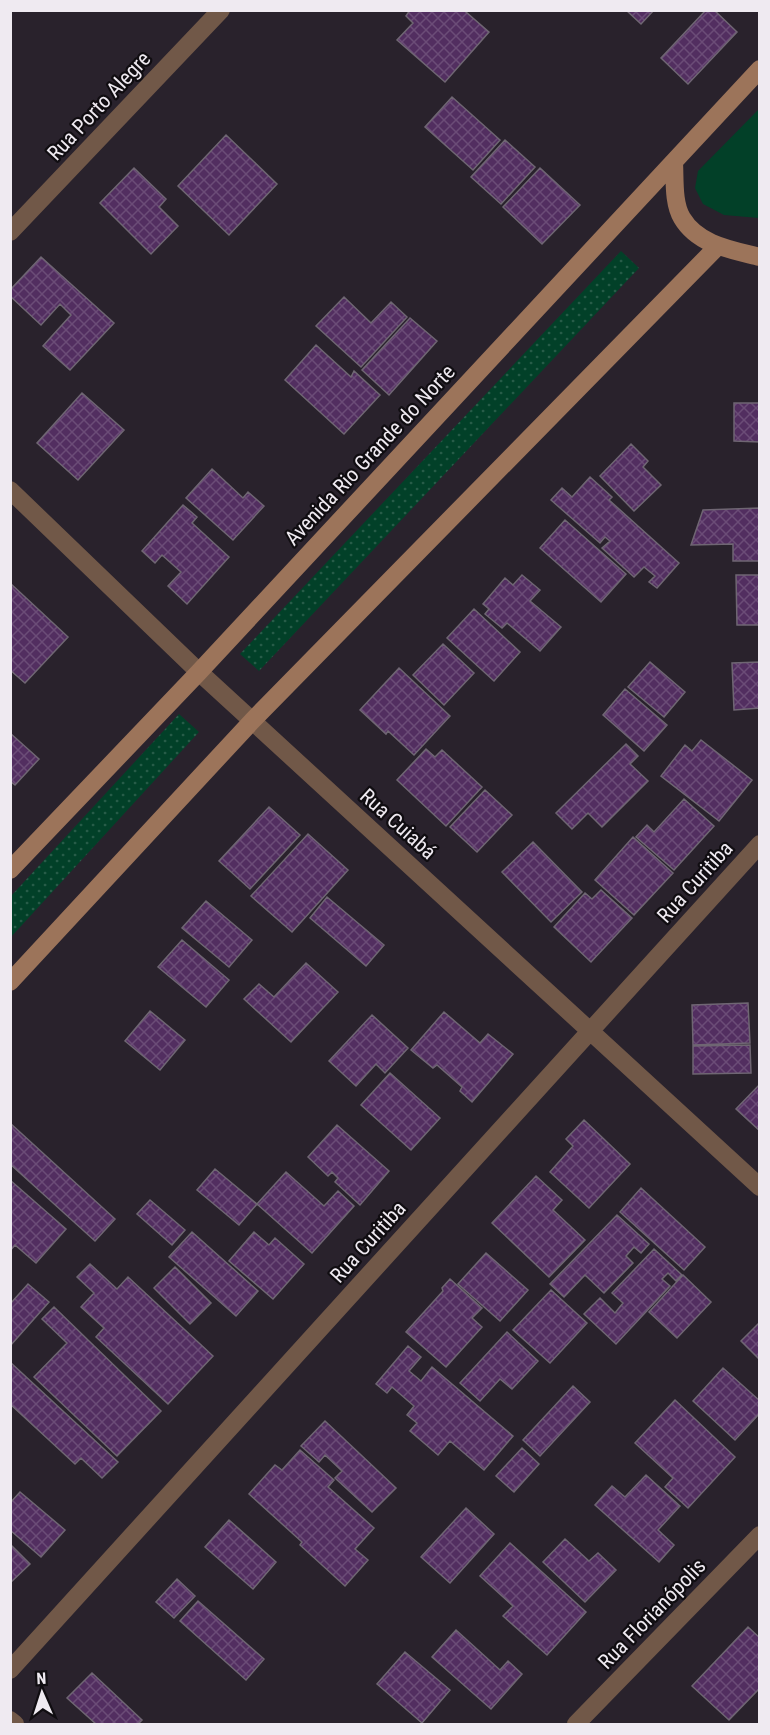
<svg xmlns="http://www.w3.org/2000/svg" width="770" height="1735" font-family="'Roboto Condensed',sans-serif">
  <style>
    .grass { fill: url(#grass-dots) }
    .green { fill: #024028 }
    .building { fill: url(#building-cross-hatch); stroke: #6f6673; stroke-width: 1.5 }
    .lines { fill: none; stroke-linecap: round; stroke-linejoin: round }
    .street { stroke: #715848; stroke-width: 18 }
    .secondary { stroke: #9c745a; stroke-width: 18 }
    .labels { text-anchor: middle; dominant-baseline: central; stroke-width: 4.5; stroke-linejoin: round; paint-order: stroke }
    .street-label { font-size: 21px; fill: #efeaf1; stroke: #100d11 }
  </style>
  <defs>
    <pattern id="grass-dots" width="8" height="8" patternUnits="userSpaceOnUse" patternTransform="scale(1.5)"><rect width="8" height="8" fill="#024028"/><path d="M2 2h.1M6 6h.1" fill="none" stroke="#275c48" stroke-width="1.8" stroke-linecap="round"/></pattern>
    <pattern id="building-cross-hatch" width="8" height="8" patternUnits="userSpaceOnUse" patternTransform="scale(1.5)"><rect width="8" height="8" fill="#522e60"/><path d="M0 0l8 8M0 8l8-8" fill="none" stroke="#6b4c77"/></pattern>
  </defs>
  <rect width="100%" height="100%" fill="#29222c"/>
  <path class="grass" d="M621,251l18,17 -380,403 -19,-17z
    M179,714l20,18 -188,205v-41z"/>
  <path class="green" d="M759,109v109l-35,-3 -21,-11 -8,-16 3,-17z"/>
  <path class="building" d="M410,10h57l-1,2 23,20 -44,50 -48,-42 16,-17 -7,-7z
    M626,10h28l-13,14z
    M706,10h8l23,22 -49,52 -27,-26z
    M452,97l48,43 -27,30 -48,-43z
    M226,135l51,49 -48,51 -51,-49z
    M505,140l30,27 -34,37 -30,-27z
    M134,168l32,31 -7,8 19,19 -27,28 -51,-51z
    M540,168l40,37 -38,39 -39,-37z
    M41,257l73,66 -44,47 -27,-24 28,-31 -11,-11 -19,21 -31,-29v-6z
    M344,297l27,26 20,-21 16,15 -46,50 -45,-41z
    M410,318l27,23 -48,54 -27,-25z
    M316,345l35,32 3,-6 26,24 -36,39 -59,-54z
    M82,393l42,37 -46,50 -41,-37z
    M734,403h26v39l-26,-1z
    M631,444l17,17 -5,6 18,18 -27,26 -34,-35z
    M212,469l31,29 5,-6 16,14 -31,34 -47,-42z
    M590,477l22,20 -3,3 70,63 -22,25 -8,-6 6,-6 -11,-9 -10,10 -32,-29 8,-7 -5,-4 -5,6 -49,-43 11,-12 10,9z
    M183,505l14,12 -5,6 37,34 -42,47 -19,-18 13,-14 -19,-17 -7,8 -13,-12z
    M760,508v53h-27v-17l-42,1 12,-35z
    M565,520l61,54 -25,28 -61,-54z
    M522,575l18,15 -10,11 31,26 -21,24 -33,-28 -5,5 -17,-14 4,-5 -6,-5 22,-26 8,7z
    M736,575h24v50h-23z
    M10,583l58,54 -43,46 -15,-13z
    M474,609l46,43 -26,29 -47,-43z
    M443,644l31,29 -30,32 -31,-30z
    M650,662l35,30 -21,25 -36,-30z
    M760,662v46l-26,2 -2,-47z
    M399,668l51,48 -36,39 -26,-24 -2,3 -26,-24z
    M625,689l42,36 -23,26 -41,-36z
    M10,733l29,26 -24,26 -5,-4z
    M701,740l51,40 -33,41 -58,-45 24,-31 7,6z
    M626,744l12,12 -8,8 18,17 -46,46 -14,-14 -16,16 -16,-16z
    M426,749l9,8 7,-7 40,37 -36,39 -49,-46z
    M485,790l27,25 -35,37 -27,-25z
    M684,799l30,27 -40,44 -38,-33 11,-12 7,7z
    M269,807l31,28 -50,54 -31,-28z
    M308,834l40,36 -56,62 -41,-36z
    M633,837l40,36 -39,42 -39,-35z
    M533,842l49,50 -31,30 -49,-50z
    M601,890l31,28 -41,44 -37,-35 31,-34 7,6z
    M327,897l57,48 -18,21 -56,-48z
    M206,901l46,39 -23,27 -47,-39z
    M182,940l47,40 -23,27 -48,-40z
    M306,963l32,29 -47,50 -47,-43 15,-15 15,13z
    M748,1003l2,40 -57,2 -1,-40z
    M150,1011l35,29 -25,30 -35,-29z
    M444,1012l36,31 8,-9 25,20 -41,48 -12,-11 2,-4 -25,-22 -4,3 -22,-18z
    M372,1015l36,33 -23,25 -9,-9 -20,22 -27,-25z
    M750,1045l1,28 -58,1v-28z
    M390,1073l50,45 -29,32 -50,-45z
    M760,1084v47l-24,-22z
    M584,1120l46,44 -41,44 -39,-36 23,-26 -7,-7z
    M10,1123l105,96 -20,22 -85,-77z
    M337,1125l52,46 -29,34 -25,-23 3,-4 -6,-6 -4,4 -20,-19z
    M215,1169l42,35 -18,21 -42,-35z
    M286,1172l38,34 14,-15 16,15 -42,47 -55,-49z
    M536,1176l26,24 -9,10 32,30 -36,37 -57,-54z
    M10,1180l56,49 -30,34 -21,-18 -5,6z
    M641,1188l64,59 -21,23 -64,-58z
    M150,1200l35,30 -13,15 -35,-31z
    M617,1215l32,29 -8,9 -7,-6 -8,9 7,7 -29,30 -19,-18 -21,22 -14,-13z
    M192,1232l66,59 -22,25 -67,-59z
    M254,1232l15,13 6,-7 29,26 -31,35 -44,-38z
    M654,1249l28,26 -6,6 -8,-8 -6,6 8,7 -54,58 -32,-30 16,-16 15,15 8,-10 -11,-10z
    M486,1253l42,37 -28,31 -42,-37z
    M90,1264l27,25 11,-12 85,79 -45,48 -72,-67 8,-9 -23,-21 13,-14 -17,-16z
    M175,1267l36,36 -21,21 -36,-36z
    M683,1275l28,27 -34,36 -28,-26z
    M450,1279l32,29 -10,10 10,9 -36,40 -40,-35 37,-41 -1,-3z
    M28,1284l21,18 -39,44v-42z
    M551,1290l36,33 -37,40 -37,-33z
    M54,1307l107,104 -44,45 -83,-79 33,-34 -25,-24z
    M760,1322v38l-19,-19z
    M507,1332l31,29 -26,28 -12,-10 -20,22 -20,-18z
    M408,1346l13,11 -12,14 12,10 11,-14 81,69 -29,34 -34,-29 -12,14 -28,-24 7,-8 -10,-8 7,-9 -22,-19 -5,6 -11,-9z
    M10,1362l108,100 -16,16 -21,-20 -6,6 -65,-60z
    M723,1368l37,33v12l-25,27 -42,-39z
    M573,1386l17,16 -50,54 -17,-16z
    M675,1400l60,57 -47,51 -23,-21 8,-9 -38,-35z
    M325,1421l71,67 -24,24 -37,-34 7,-7 -17,-16 -6,7 -18,-16z
    M522,1448l17,16 -25,28 -18,-16z
    M300,1450l34,30 -6,7 46,41 -19,21 13,11 -23,26 -45,-41 2,-3 -53,-48 26,-29 7,5z
    M646,1475l34,31 -22,24 16,15 -15,17 -64,-57 17,-19 13,11z
    M20,1492l45,38 -24,27 -31,-27v-27z
    M466,1508l28,26 -44,49 -29,-26z
    M229,1520l47,42 -23,27 -48,-42z
    M565,1539l24,22 9,-8 18,17 -31,32 -42,-40z
    M510,1543l76,69 -39,43 -44,-39 10,-10 -33,-30z
    M12,1546l18,18 -20,19v-35z
    M177,1579l18,17 -21,22 -18,-16z
    M198,1601l66,58 -18,21 -66,-59z
    M748,1627l12,11v50l-31,32 -37,-34z
    M456,1630l44,40 8,-9 14,13 -31,35 -59,-52z
    M405,1652l45,38 -28,33 -45,-39z
    M92,1673l50,47 -4,4h-42l-29,-26z"/>
  <g class="lines">
    <path class="street" d="M10,232l211,-222
      M10,490l189,182 561,515
      M10,1670l750,-826
      M10,1720l5,4
      M576,1724l184,-189"/>
    <path class="secondary" d="M674,162c1,18 -1,41 8,56 16,27 50,32 78,39
      M10,870l189,-198 561,-603
      M10,982l242,-261 465,-474"/>
  </g>
  <g class="labels">
    <g class="street-label">
      <text transform="translate(99 106) rotate(-47)">Rua Porto Alegre</text>
      <text transform="translate(370 455) rotate(-47)">Avenida Rio Grande do Norte</text>
      <text transform="translate(398 824) rotate(42)">Rua Cuiabá</text>
      <text transform="translate(695 882) rotate(-48)">Rua Curitiba</text>
      <text transform="translate(368 1242) rotate(-48)">Rua Curitiba</text>
      <text transform="translate(652 1614) rotate(-46)">Rua Florianópolis</text>
    </g>
  </g>
  <rect width="770" height="1735" fill="none" stroke="#efeaf1" stroke-width="24"/>
  <g transform="translate(42 1693) rotate(357)" stroke="#100d11" stroke-width="4.5" paint-order="stroke">
  <path d="M0-4.5L10 22L0 15L-10 22Z" fill="#efeaf1"/>
  <text y="-9" font-size="16" font-weight="bold" text-anchor="middle" fill="#efeaf1">N</text>
  </g>
</svg>
